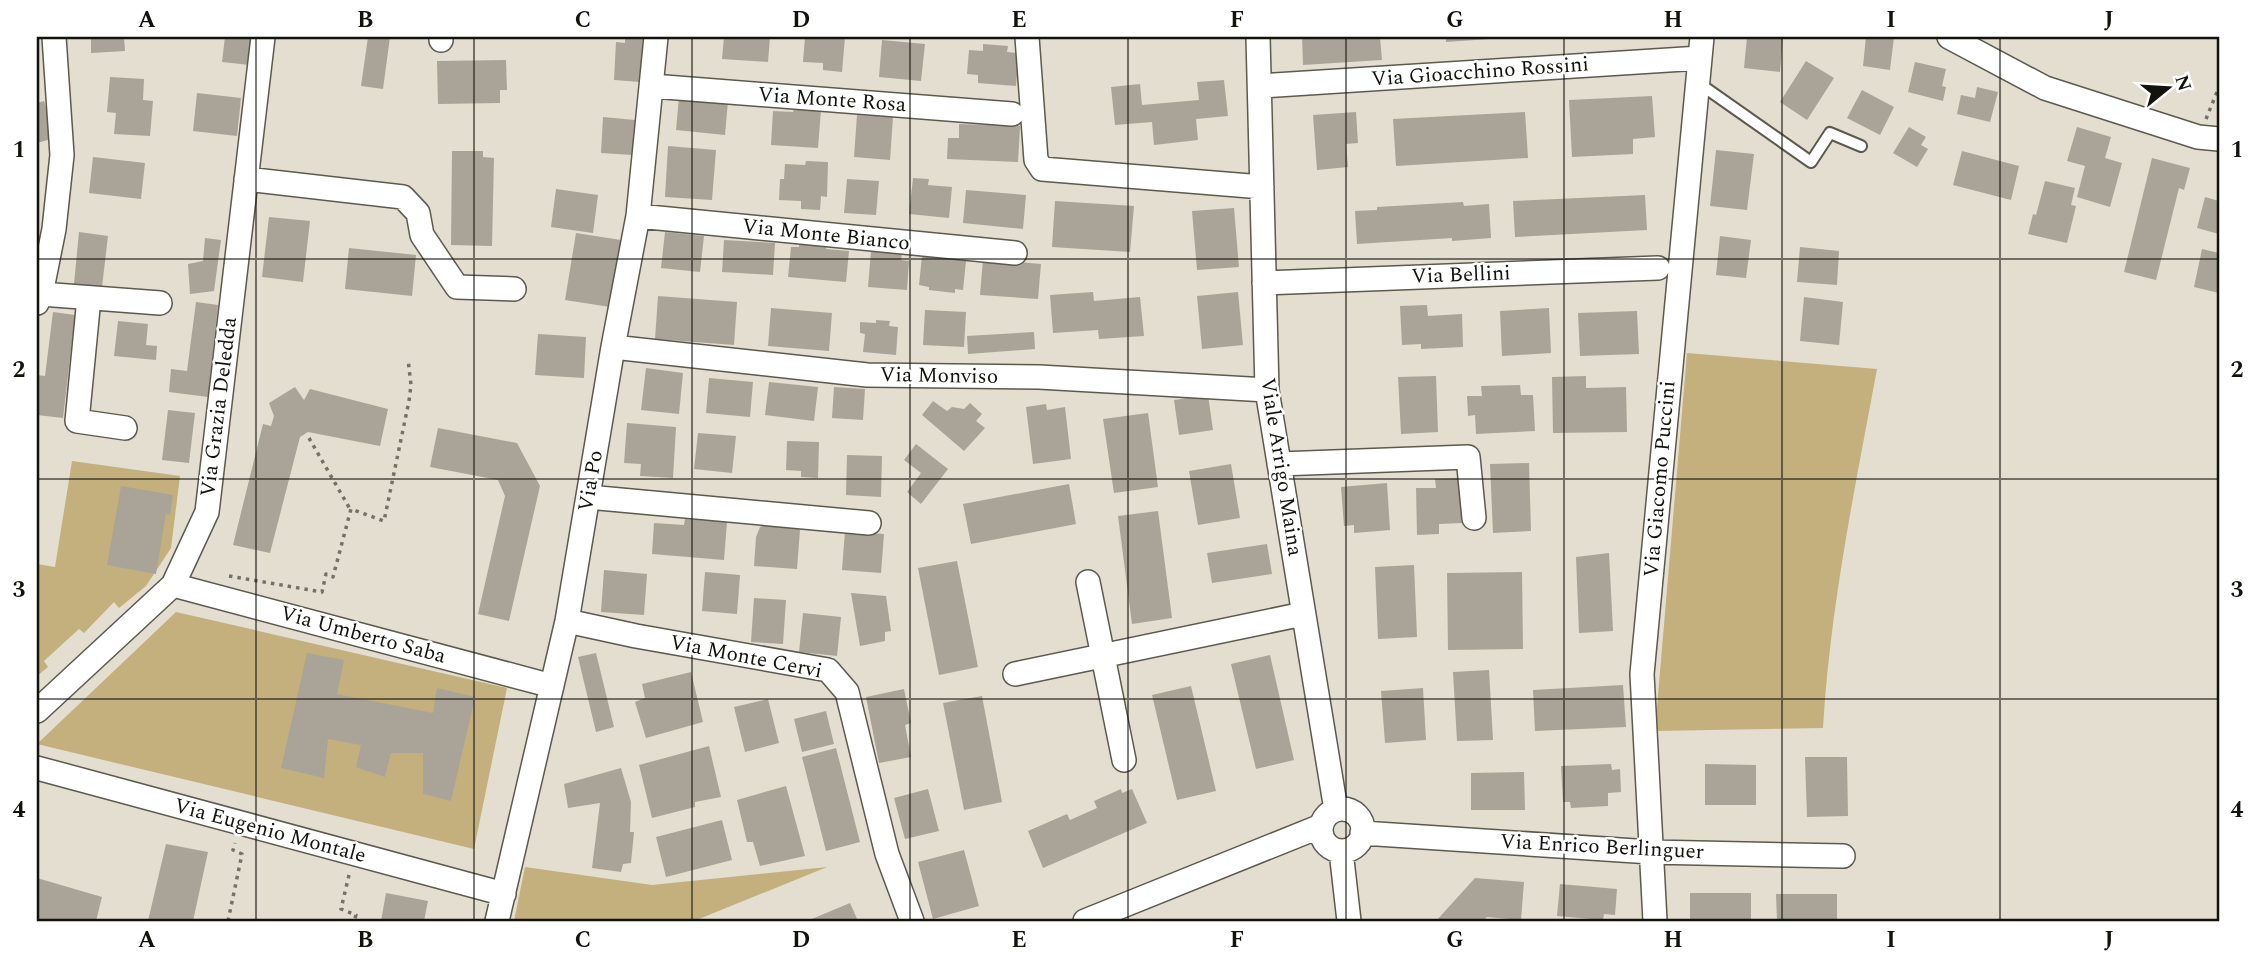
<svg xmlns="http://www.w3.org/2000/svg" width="2256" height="958" font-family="Spectral,serif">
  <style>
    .green { fill: #c3b07d }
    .building { fill: #a9a497 }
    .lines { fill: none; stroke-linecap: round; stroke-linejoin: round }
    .service-casing { stroke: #5d594d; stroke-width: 14 }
    .minor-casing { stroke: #5d594d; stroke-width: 26 }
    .path { stroke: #747168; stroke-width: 3.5; stroke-dasharray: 3.5 5; stroke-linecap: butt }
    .service { stroke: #fff; stroke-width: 10 }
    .minor { stroke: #fff; stroke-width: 23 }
    .grid { fill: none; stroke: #13120d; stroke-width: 2; stroke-opacity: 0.55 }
    .labels { text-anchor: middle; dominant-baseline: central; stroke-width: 5; stroke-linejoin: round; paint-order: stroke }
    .street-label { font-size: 21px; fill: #13120d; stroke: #fff }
    .neatline { fill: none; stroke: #13120d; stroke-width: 2.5 }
    .grid-label { font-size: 23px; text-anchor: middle; font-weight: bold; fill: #13120d }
  </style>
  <rect width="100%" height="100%" fill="#e3ded0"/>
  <path class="green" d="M1687,353l190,16c-22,119 -47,238 -54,359l-168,3z
    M72,461l108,15 -9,72 -25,38 -27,22 -5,-6 -30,31 -5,-4 -35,32 4,6 -11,9v-112l18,3z
    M176,612l331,76 -33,161 -437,-105z
    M525,867l127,18 175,-18 -133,54h-180z"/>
  <path class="building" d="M91,37h33l1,14 -34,2z
    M225,37h29l-4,28 -28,-3z
    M368,37h22l-7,52 -22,-3z
    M625,37h18l-3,45 -26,-2 2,-38 9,1z
    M724,37h46l-2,25 -46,-3z
    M805,37h40l-3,35 -19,-2v-7l-20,-1z
    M1302,37h78l2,23 -79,5z
    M1446,37h44v2l-44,3z
    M1747,37h36l-3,35 -36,-4z
    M1866,37h28l-4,33 -27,-4z
    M882,40l43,4 -4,37 -42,-4z
    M983,44l25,2 -1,6 12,1 -3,33 -38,-3v-8l-11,-1 2,-24 14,1z
    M506,60l1,30h-7v13l-62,1 -1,-43z
    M1806,61l28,17 -27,42 -27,-18z
    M1915,62l31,7 -4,17 4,1 -3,14 -35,-9z
    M110,77l34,2 -1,21 10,1 -3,35 -36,-2 2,-21 -9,-1z
    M1224,80l4,36 -32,3 2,21 -44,5 -2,-23 -37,3 -4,-38 29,-3 2,21 57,-5 -2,-18z
    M1977,87l21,5 -8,30 -33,-8 4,-19 14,3z
    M1862,90l32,17 -14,28 -33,-17z
    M197,93l44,5 -4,38 -44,-5z
    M1652,96l3,41 -22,2v15l-61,3 -3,-57z
    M679,97l49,4 -3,34 -49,-5z
    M44,101l11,37 -18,5v-40z
    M794,108l27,2 -3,38 -47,-3 2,-34 20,1z
    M1356,112l2,31 -12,1 2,23 -31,3 -4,-55z
    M1525,112l3,46 -132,8 -3,-47z
    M857,115l36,2 -3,43 -36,-3z
    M603,117l32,3 -3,35 -31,-2z
    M959,124l61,2 -2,36 -71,-3 1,-21h11z
    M1909,127l17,10 -5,8 7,4 -11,18 -24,-14z
    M2077,127l34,10 -6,21 17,5 -12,44 -33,-10 8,-31 -18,-5z
    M668,146l48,4 -4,50 -47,-3z
    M1716,150l38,4 -7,56 -37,-4z
    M452,151h31v6l11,1 -2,88 -41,-1z
    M1962,151l57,15 -8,34 -58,-15z
    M93,157l52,6 -4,36 -52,-6z
    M2152,158l38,10 -6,22 -5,-2 -23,92 -32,-8z
    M806,161l22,1 -1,35 -6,-1 -1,14 -19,-1v-8l-22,-1 1,-21h4l1,-15 20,1z
    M913,178l16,1 -1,6 24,2 -3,31 -40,-4z
    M847,179l32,2 -3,34 -32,-2z
    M2045,181l30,7 -4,17 5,1 -9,37 -39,-9 5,-20 3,1z
    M556,189l42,6 -5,38 -42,-6z
    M966,190l60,5 -3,34 -60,-6z
    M1645,195l2,35 -132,7 -2,-36z
    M2205,197l14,4v33l-22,-6z
    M1055,201l79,5 -4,46 -78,-5z
    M1463,202l1,4 25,-2 2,34 -39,3v-3l-95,6 -2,-33 22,-1v-3z
    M1234,208l5,59 -42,3 -5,-59z
    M269,217l41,4 -7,61 -41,-5z
    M79,232l29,4 -6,51 -28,-3z
    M665,232l39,4 -4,36 -39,-4z
    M576,233l45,7 -11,67 -45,-7z
    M1720,236l31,4 -5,38 -30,-3z
    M205,238l16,2 -7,51 -24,3 -2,-30 15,-3z
    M724,240l51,3 -2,32 -51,-3z
    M799,242l28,2 -1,5 23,2 -3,31 -58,-5 3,-30h8z
    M1800,247l39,4 -2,34 -40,-3z
    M349,248l67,7 -4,41 -67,-7z
    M2202,249l17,4v40l-25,-6z
    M871,251l31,3 -1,6 8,1 -2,29 -39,-3z
    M922,256l44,5 -3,29 -8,-1v4l-26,-3v-3l-10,-2z
    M983,259l58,5 -3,35 -58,-4z
    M1093,292l1,9 46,-4 4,39 -45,3 -1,-9 -45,3 -3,-38z
    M1238,292l5,53 -41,4 -5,-53z
    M658,296l79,6 -3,43 -79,-6z
    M1804,297l39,5 -4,43 -39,-4z
    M196,302l22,3 -10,92 -39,-5 2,-23 16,2z
    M1427,305l1,11 34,-2 1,33 -42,2v-5l-19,1 -2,-39z
    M771,308l61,5 -3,38 -61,-5z
    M1549,308l2,45 -49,3 -2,-45z
    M925,310l41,2 -2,35 -41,-2z
    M1637,311l2,43 -59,2 -2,-43z
    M53,312l22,3 -12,103 -26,-3v-40l8,1z
    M876,320l14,1 -1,5 9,1 -2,28 -33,-3 2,-18 -5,-1v-11l16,1z
    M118,321l30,3 -2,21 11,1 -1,14 -42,-4z
    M1034,332l1,17 -67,5 -1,-18z
    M538,334l48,3 -2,41 -49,-3z
    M646,368l37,5 -4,41 -38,-4z
    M1436,376l2,56 -37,2 -3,-57z
    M1586,376v12l40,-1 1,45 -74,1 -1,-56z
    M709,378l44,4 -3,35 -44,-4z
    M769,382l49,5 -4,34 -49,-6z
    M1520,385l1,10h12l2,36 -59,3 -1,-19 -7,1 -1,-20h15l-1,-10z
    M295,387l9,13 6,-11 78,20 -8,37 -72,-14 -8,5 -30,116 -37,-8 30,-121 8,2 3,-10 -5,-13z
    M834,387l31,2 -2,31 -31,-2z
    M1208,395l5,35 -34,5 -5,-35z
    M933,401l14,10 5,-4 12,2 6,-6 12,11 -6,7 9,7 -21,23 -42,-36z
    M1046,404l1,6 18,-3 6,52 -38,5 -7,-57z
    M168,410l27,3 -6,50 -27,-3z
    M1148,413l10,74 -44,6 -11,-74z
    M627,423l49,4 -3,51 -33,-2 1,-12 -17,-1z
    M438,428l79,15 23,43 -31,135 -31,-7 27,-118 -7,-16 -68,-13z
    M698,433l38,3 -4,37 -38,-4z
    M787,441l32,1 -1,36 -17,-1v-6l-15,-1z
    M916,444l32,25 -27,35 -14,-12 14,-19 -17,-13z
    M847,455l35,1 -1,41 -35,-2z
    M1529,463l2,68 -38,2 -3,-69z
    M1231,464l9,54 -42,7 -9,-54z
    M1460,478l2,45 -23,1v10l-22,1 -1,-47h20l-1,-9z
    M1387,483l3,47 -36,3v-8l-10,1 -3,-39z
    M1069,484l7,40 -105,20 -8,-40z
    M121,486l52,9 -3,20 -4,-1 -10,60 -49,-9z
    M1158,511l14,107 -40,6 -14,-108z
    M685,519l42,3 -3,38 -72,-6 2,-31 30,2z
    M769,522l21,2 10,6 -3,39 -43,-3 2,-29 4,-10z
    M845,531l39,3 -3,39 -39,-3z
    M1267,544l5,30 -60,9 -5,-30z
    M1609,553l4,78 -34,2 -3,-76z
    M957,561l21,106 -39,8 -21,-107z
    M1414,565l3,72 -39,2 -3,-72z
    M604,570l43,4 -3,41 -43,-3z
    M705,572l35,3 -3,39 -35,-3z
    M1522,572l1,77 -75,1 -1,-77z
    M851,593l35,3 5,35 -6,1v9l-25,5z
    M754,598l32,2 -3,44 -32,-2z
    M803,613l38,4 -4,39 -38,-4z
    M307,653l37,7 -7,34 96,19 4,-25 38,9 -24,104 -28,-7v-41h-32l-6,24 -29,-10 5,-22 -33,-6 -4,39 -43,-10z
    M596,653l18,74 -18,5 -18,-75z
    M1270,655l24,105 -38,9 -25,-105z
    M1489,670l4,70 -36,1 -4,-69z
    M691,672l12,50 -57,16 -11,-36 10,-4 -3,-14z
    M1623,685l3,42 -91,4 -2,-41z
    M1191,686l25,105 -39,9 -25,-105z
    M1423,688l3,52 -41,3 -4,-52z
    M904,689l7,34 -6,2 6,32 -32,6 -13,-66z
    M982,696l20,106 -38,8 -21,-107z
    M768,699l11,44 -34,9 -11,-45z
    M826,711l8,33 -32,8 -8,-33z
    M709,746l12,51 -26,5v5l-43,11 -13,-53z
    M836,748l24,94 -34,9 -24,-94z
    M1805,757h42l1,59 -41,1z
    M1611,764l1,6 8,-1 1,23 -13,1v13l-37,2 -1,-6h-7l-2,-36z
    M1705,764l51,1v40h-51z
    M621,768l10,34 -1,30h4l-3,31 -8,1 -2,8 -29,-4 8,-65 -32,5 -4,-24z
    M1524,772l1,38h-54v-37z
    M786,786l19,70 -45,10 -7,-24h-6l-10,-42z
    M928,789l11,42 -34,8 -11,-41z
    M1121,789l1,4 10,-4 15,34 -104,45 -15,-37 39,-17 3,6 27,-12 -3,-7z
    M722,820l10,40 -66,17 -10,-40z
    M166,844l42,8 -15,69h-45z
    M964,850l15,56 -46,13 -15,-57z
    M37,878l65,19 -6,24 -59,-1z
    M1475,878l49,4 -3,38 -34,-3 -4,4h-47z
    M1560,884l57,5 -2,26 -11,-1 -1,6 -46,-4z
    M386,893l42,8 -4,20h-43z
    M1690,893h61v28h-61z
    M1776,894h61v27h-60z
    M850,903l8,18h-51z"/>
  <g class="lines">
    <defs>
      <path id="service" d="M1697,82l114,80 19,-29 31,13"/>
      <path id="minor" d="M1027,37l9,123 6,9 220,18
        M1258,37l9,353 69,420
        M1949,37l96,51 153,49 21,2
        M441,40v-3
        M652,86l360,28
        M1260,86l440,-28
        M246,179l157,18 15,16 4,22 35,52 57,2
        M638,216l377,37
        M1264,283l394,-15
        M41,294l119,9
        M89,298l-12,123 48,7
        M37,303l4,-9 13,-65 8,-74 -8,-118
        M613,347l254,28 172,2 228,13
        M1279,464l189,-7 6,61
        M588,497l281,26
        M1088,582l36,178
        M173,585l379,101
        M567,621l69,15 192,34 19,22 40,162 25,67
        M1015,674l288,-60
        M37,711l136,-126 34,-73 56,-475
        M37,768l467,126
        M1321 830a21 21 0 1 1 42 0a21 21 0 1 1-42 0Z
        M1362,833l289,19 192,4
        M1341,851l8,70
        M497,921l70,-300 46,-274 25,-131 18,-179
        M1085,921l236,-95
        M1655,921l-13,-247 60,-637"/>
    </defs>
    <use href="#service" class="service-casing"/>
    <use href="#minor" class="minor-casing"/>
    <path class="path" d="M2206,119l13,-32
      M309,438l41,71
      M229,576l93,16 4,-18 7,3 18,-68 33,12 25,-120 2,-16 -3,-26
      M349,875l-8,34 15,6 -2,6
      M228,921l14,-67 -9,-4 2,-7"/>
    <use href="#service" class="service"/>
    <use href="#minor" class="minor"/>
  </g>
  <path class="grid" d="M256,37v884M474,37v884M692,37v884M910,37v884M1128,37v884M1346,37v884M1564,37v884M1782,37v884M2000,37v884M37,259h2182M37,479h2182M37,699h2182"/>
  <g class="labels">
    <g class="street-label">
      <text transform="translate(1480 72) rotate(-4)">Via Gioacchino Rossini</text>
      <text transform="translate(832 100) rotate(4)">Via Monte Rosa</text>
      <text transform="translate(826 235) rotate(6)">Via Monte Bianco</text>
      <text transform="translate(1461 275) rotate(-2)">Via Bellini</text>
      <text transform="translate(939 376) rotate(1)">Via Monviso</text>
      <text transform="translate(219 407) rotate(-83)">Via Grazia Deledda</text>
      <text transform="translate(1281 467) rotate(81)">Viale Arrigo Maina</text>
      <text transform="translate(1660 479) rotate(-85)">Via Giacomo Puccini</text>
      <text transform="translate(591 481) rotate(-80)">Via Po</text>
      <text transform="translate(363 635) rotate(15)">Via Umberto Saba</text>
      <text transform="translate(746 657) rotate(11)">Via Monte Cervi</text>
      <text transform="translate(270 831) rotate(15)">Via Eugenio Montale</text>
      <text transform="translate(1602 847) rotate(3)">Via Enrico Berlinguer</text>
    </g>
  </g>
  <rect width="2256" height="958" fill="none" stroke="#ffffff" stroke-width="77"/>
  <g transform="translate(2168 88) rotate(72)" stroke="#ffffff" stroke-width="5" paint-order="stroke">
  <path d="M0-5L12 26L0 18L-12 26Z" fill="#13120d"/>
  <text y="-10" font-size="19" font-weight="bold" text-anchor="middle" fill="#13120d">N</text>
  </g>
  <rect x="38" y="38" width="2180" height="882" class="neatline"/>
  <g class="grid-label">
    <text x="147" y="27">A</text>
    <text x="365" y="27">B</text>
    <text x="583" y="27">C</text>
    <text x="801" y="27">D</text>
    <text x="1019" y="27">E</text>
    <text x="1237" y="27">F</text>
    <text x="1455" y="27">G</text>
    <text x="1673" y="27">H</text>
    <text x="1891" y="27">I</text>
    <text x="2109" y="27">J</text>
    <text x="19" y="157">1</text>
    <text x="2237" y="157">1</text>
    <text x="19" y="377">2</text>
    <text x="2237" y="377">2</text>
    <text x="19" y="597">3</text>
    <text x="2237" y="597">3</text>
    <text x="19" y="817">4</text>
    <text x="2237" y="817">4</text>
    <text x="147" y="947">A</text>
    <text x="365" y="947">B</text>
    <text x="583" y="947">C</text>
    <text x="801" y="947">D</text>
    <text x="1019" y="947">E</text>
    <text x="1237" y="947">F</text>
    <text x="1455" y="947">G</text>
    <text x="1673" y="947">H</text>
    <text x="1891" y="947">I</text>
    <text x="2109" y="947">J</text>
  </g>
</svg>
